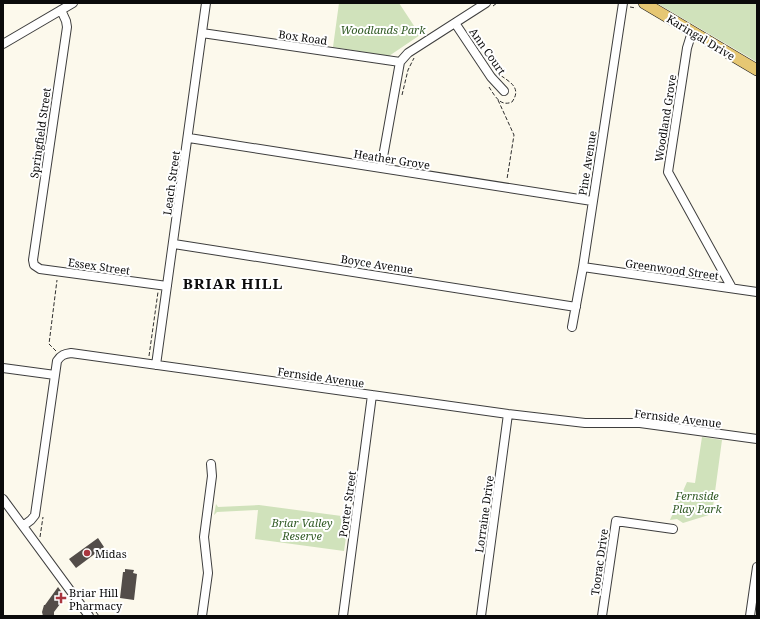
<svg xmlns="http://www.w3.org/2000/svg" width="760" height="619" font-family="'Noto Serif',serif">
  <style>
    .green { fill: #d0e2bb }
    .building { fill: #534d49 }
    .lines { fill: none; stroke-linecap: round; stroke-linejoin: round }
    .minor-casing { stroke: #3e3e3e; stroke-width: 10 }
    .major-casing { stroke: #1c1c1c; stroke-width: 12 }
    .path { stroke: #2d2d2d; stroke-width: 1; stroke-dasharray: 4 2; stroke-linecap: butt }
    .minor { stroke: #fff; stroke-width: 8 }
    .major { stroke: #e6c773; stroke-width: 11 }
    .poi-dot { fill: #a9363f; stroke: #fff; stroke-width: 1.5 }
    .labels { text-anchor: middle; dominant-baseline: central; stroke-width: 4; stroke-linejoin: round; paint-order: stroke }
    .park-label { font-size: 11px; font-style: italic; fill: #315a25; stroke: #fff }
    .street-label { font-size: 11px; fill: #0b0b0b; stroke: #fff }
    .poi-label { font-size: 11px; fill: #0b0b0b; stroke: #fff; text-anchor: start }
    .district-label { font-size: 15px; font-weight: bold; letter-spacing: 1px; fill: #0b0b0b; stroke: #fff }
  </style>
  <rect width="100%" height="100%" fill="#fcf9ec"/>
  <path class="green" d="M339,3h60l21,32 -31,21 -56,-9z
    M656,3h101v59l-97,-57z
    M702,437l20,3 -10,74 -29,9 -6,-4 -7,1 17,-38 8,1z
    M216,504l2,3 41,-2 90,12 -5,34 -89,-12 3,-29 -41,2 -3,3z"/>
  <path class="building" d="M98,538l6,9 -28,21 -7,-9z
    M125,569l9,1 -1,3 4,1 -3,26 -14,-2 3,-26h2z
    M58,587l5,7v6l-9,12v4h-11l-1,-4 2,-7h1z"/>
  <g class="lines">
    <defs>
      <path id="minor" d="M61,10l5,11 1,6 -34,233 1,5 6,4 127,17
        M455,23l36,54 13,14
        M692,32l-5,16 -19,124 64,116
        M202,33l198,29
        M3,44l70,-41
        M189,138l403,63
        M381,168l19,-106 8,-9 78,-50
        M174,244l402,63
        M583,267l174,25
        M572,327l11,-60 40,-264
        M156,365l50,-362
        M3,368l52,7
        M3,499l86,117
        M23,526l8,-6 4,-5 22,-154c4,-6 7,-7 14,-8l437,61 77,9h55l117,16
        M202,616l6,-43 -4,-36 8,-61 -1,-12
        M343,616l29,-221
        M481,616l27,-202
        M602,616l14,-95 57,8
        M750,616l7,-49"/>
      <path id="major" d="M644,3l113,67"/>
    </defs>
    <use href="#minor" class="minor-casing"/>
    <use href="#major" class="major-casing"/>
    <path class="path" d="M493,6l4,-3
      M630,7l6,1
      M489,87c6,9 11,20 23,15 10,-14 -2,-20 -12,-27
      M402,95l6,-25 6,-12
      M498,100l16,35 -7,44
      M56,351l-7,-7 8,-64
      M149,356l9,-64
      M40,537l3,-20
      M96,612l3,4"/>
    <use href="#minor" class="minor"/>
    <use href="#major" class="major"/>
  </g>
  <g class="poi-dot">
    <circle cx="87" cy="553" r="4"/>
    <path d="M59 592h4v4h4v4h-4v4h-4v-4h-4v-4h4z"/>
  </g>
  <g class="labels">
    <g class="park-label">
      <text x="383" y="29">Woodlands Park</text>
      <text x="697" y="495">Fernside<tspan x="697" dy="13">Play Park</tspan></text>
      <text x="302" y="522">Briar Valley<tspan x="302" dy="13">Reserve</tspan></text>
    </g>
    <g class="street-label">
      <text transform="translate(303 37) rotate(8)">Box Road</text>
      <text transform="translate(701 37) rotate(31)">Karingal Drive</text>
      <text transform="translate(488 51) rotate(55)">Ann Court</text>
      <text transform="translate(665 118) rotate(-81)">Woodland Grove</text>
      <text transform="translate(40 133) rotate(-82)">Springfield Street</text>
      <text transform="translate(392 159) rotate(9)">Heather Grove</text>
      <text transform="translate(587 163) rotate(-81)">Pine Avenue</text>
      <text transform="translate(171 183) rotate(-82)">Leach Street</text>
      <text transform="translate(377 264) rotate(9)">Boyce Avenue</text>
      <text transform="translate(99 266) rotate(8)">Essex Street</text>
      <text transform="translate(672 269) rotate(8)">Greenwood Street</text>
      <text transform="translate(321 377) rotate(8)">Fernside Avenue</text>
      <text transform="translate(678 418) rotate(7)">Fernside Avenue</text>
      <text transform="translate(347 504) rotate(-82)">Porter Street</text>
      <text transform="translate(484 514) rotate(-82)">Lorraine Drive</text>
      <text transform="translate(599 562) rotate(-82)">Toorac Drive</text>
    </g>
    <g class="poi-label">
      <text x="95" y="553">Midas</text>
      <text x="69" y="592">Briar Hill<tspan x="69" dy="13">Pharmacy</tspan></text>
    </g>
    <g class="district-label">
      <text x="233" y="283">BRIAR HILL</text>
    </g>
  </g>
  <rect width="760" height="619" fill="none" stroke="#0b0b0b" stroke-width="8"/>
</svg>
